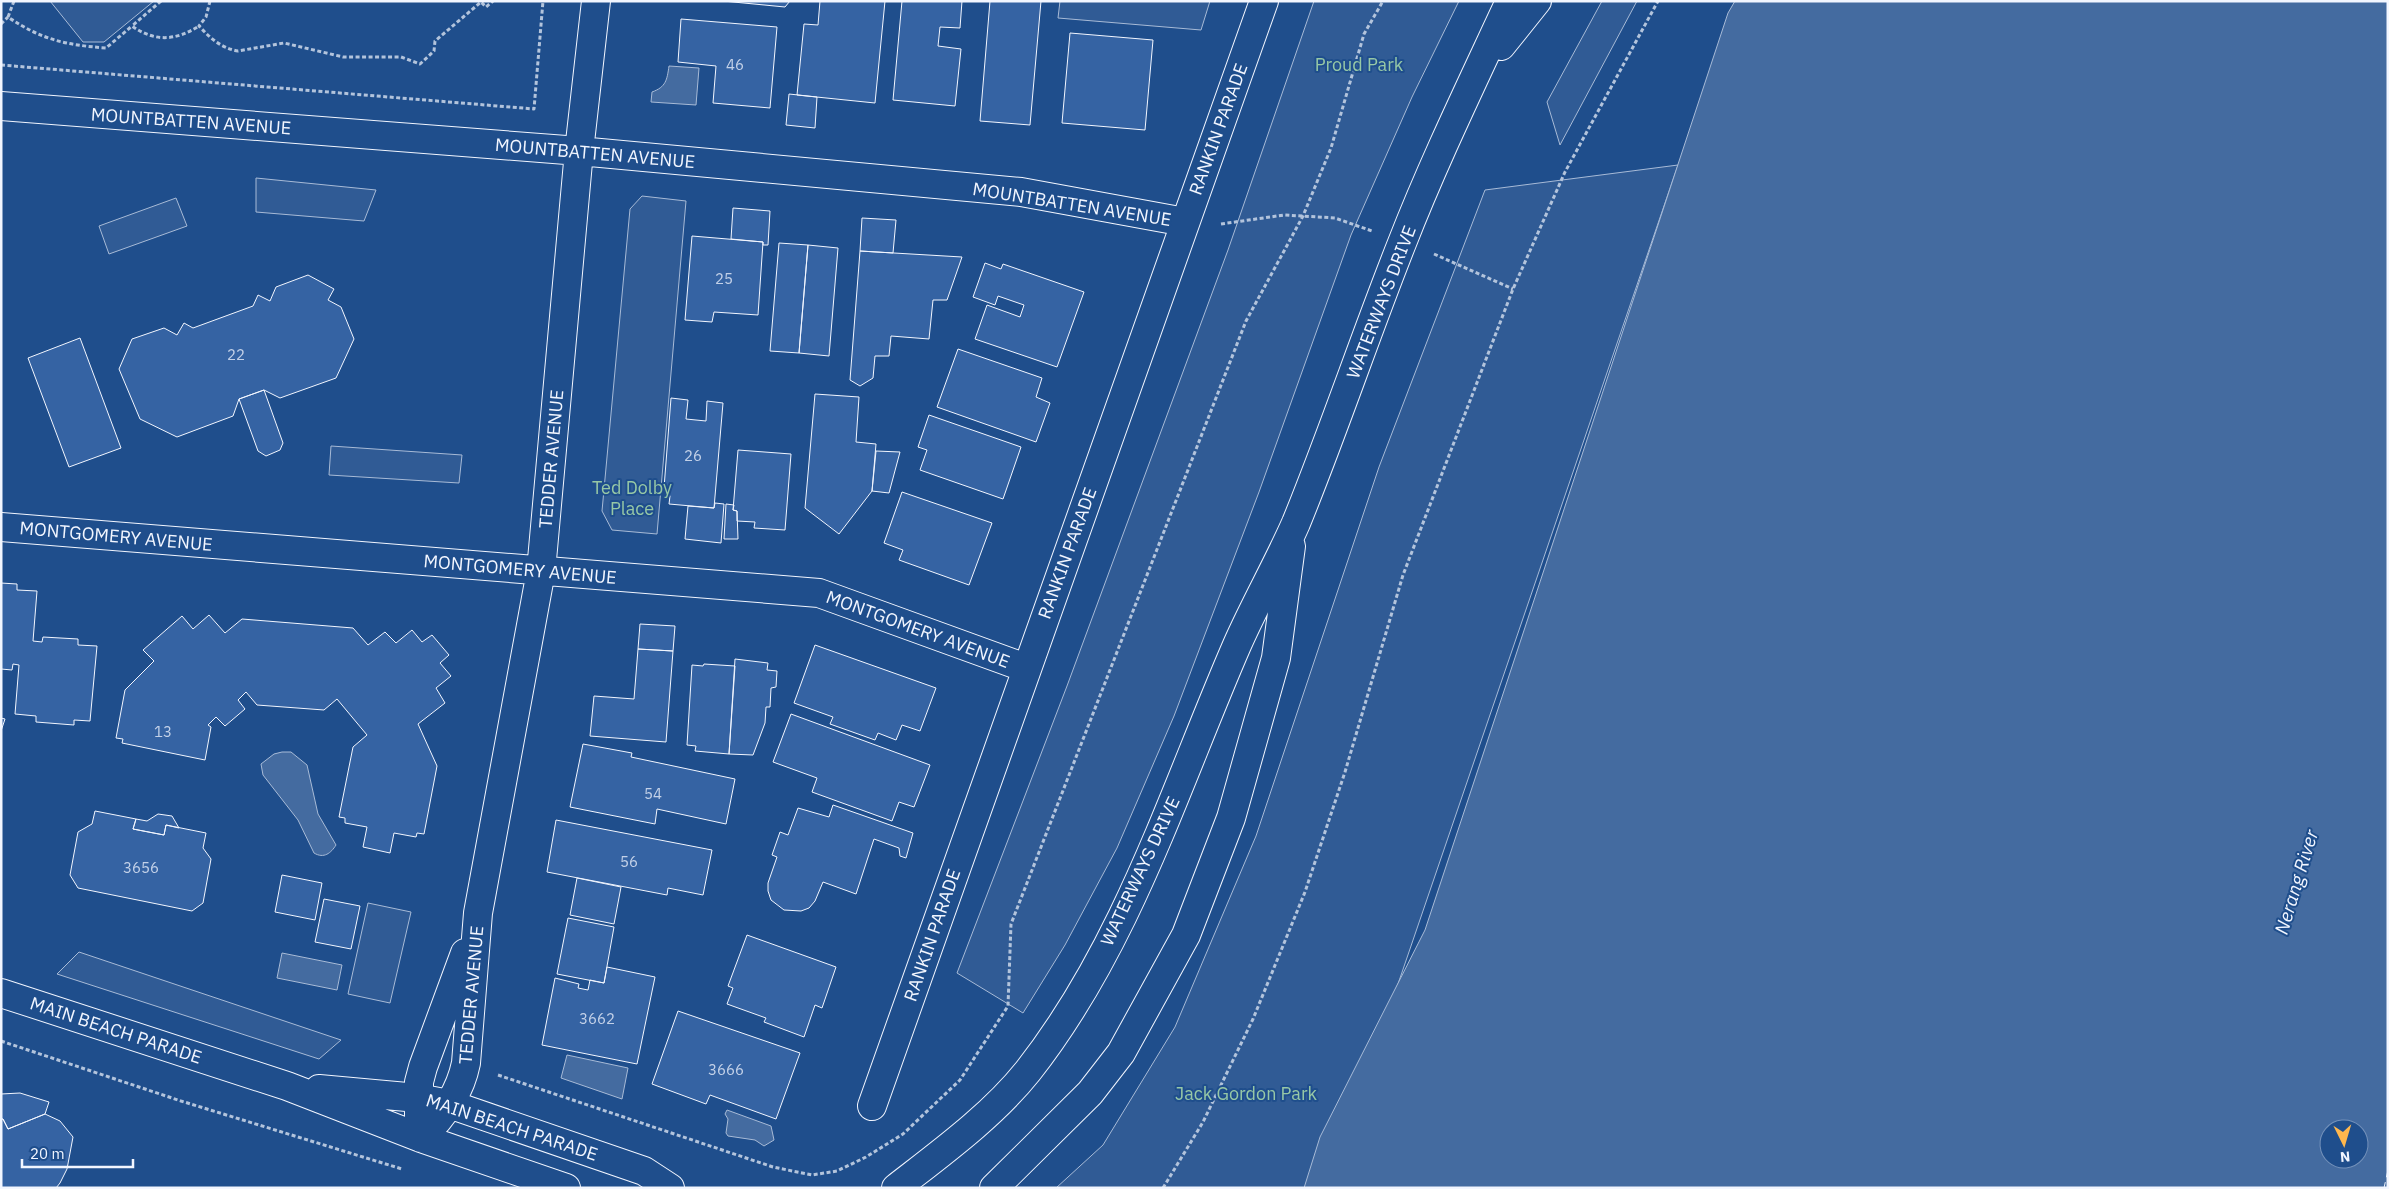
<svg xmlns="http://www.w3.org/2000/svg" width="2389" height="1189" font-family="'IBM Plex Sans',sans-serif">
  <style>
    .built { fill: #305b95; stroke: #a8bbd7 }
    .water { fill: #446ba0; stroke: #a8bbd7; fill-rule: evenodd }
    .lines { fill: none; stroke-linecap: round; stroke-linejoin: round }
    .ferry { stroke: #f2f6ff; stroke-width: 1; stroke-dasharray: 6 5; stroke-linecap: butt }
    .building { fill: #3563a3; stroke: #f2f6ff }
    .minor-casing { stroke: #f2f6ff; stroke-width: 30 }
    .path { stroke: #b3c4dc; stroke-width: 3; stroke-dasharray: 4 2.5; stroke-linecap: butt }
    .minor { stroke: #1f4e8c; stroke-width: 28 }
    .labels { text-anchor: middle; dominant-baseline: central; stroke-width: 4; stroke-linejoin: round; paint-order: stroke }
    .number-label { font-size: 15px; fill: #c3d1e8 }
    .park-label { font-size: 18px; fill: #97c8a6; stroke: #1f4e8c }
    .street-label { font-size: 18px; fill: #f2f6ff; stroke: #1f4e8c }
    .water-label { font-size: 19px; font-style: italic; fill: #f2f6ff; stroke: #1f4e8c }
  </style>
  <rect width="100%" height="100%" fill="#1f4e8c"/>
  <path class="built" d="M50,1h104l-50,41h-21z
    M1060,1h150l-9,29 -143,-12z
    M1314,1h145l-47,96 -61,138 -92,257 -85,224 -57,132 -52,97 -42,68 -66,-40 110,-287 161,-436z
    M1602,1h35l-77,144 -13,-43z
    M1678,165l-280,819 -90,204h-252l47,-43 72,-118 81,-191 123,-369 106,-277z
    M256,178l120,12 -12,31 -108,-9z
    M642,196l44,5 -29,333 -45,-4 -10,-19 28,-302z
    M176,198l11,28 -78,28 -10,-28z
    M331,446l131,9 -3,28 -130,-8z
    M368,903l43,9 -21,91 -42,-9z
    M79,952l262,88 -22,19 -262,-85z"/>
  <path class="water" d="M1735,1h653v1187h-1084l16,-51 105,-207 303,-917zM2329,1129h30v30h-30z
    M669,66l30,2 -3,37 -45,-3 1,-10c14,-5 15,-12 17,-26z
    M282,752h9l16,13 11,49 18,31c-5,8 -12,14 -22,8l-16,-33 -35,-45 -2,-11 13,-10z
    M282,953l60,12 -5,25 -60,-12z
    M567,1055l61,13 -6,31 -61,-21z
    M727,1110l44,16 3,14 -10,6 -9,-6 -27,-4 -2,-3 2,-14 -3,-5z"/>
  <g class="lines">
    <path class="ferry" d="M2384,1188l4,-18"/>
  </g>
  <path class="building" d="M723,1h67l-5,6z
    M820,1h65l-10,102 -78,-8 7,-71 14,1z
    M902,1h60l-2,27 -20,-1 -2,19 23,3 -6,57 -62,-6z
    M990,1h51l-11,124 -50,-4z
    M681,19l96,8 -7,81 -57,-5 3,-37 -38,-4z
    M1070,33l83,7 -8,90 -83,-7z
    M789,94l28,3 -2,31 -29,-3z
    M733,208l37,3 -2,34h-5v-3l-32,-3z
    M862,218l34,2 -3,33 -33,-2z
    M692,236l71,6 -5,73 -44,-3 -2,10 -27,-2z
    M779,243l29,2 -9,108 -29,-2z
    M808,245l30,3 -9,108 -30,-3z
    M860,251l102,6 -15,43h-14l-4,39 -38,-3 -2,20h-14l-2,22 -13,8 -10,-6z
    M985,263l16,6 2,-5 81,28 -27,75 -82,-28 12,-34 33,12 4,-12 -26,-9 -3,9 -22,-8z
    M308,275l26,14 -6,11 13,7 13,32 -18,39 -56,20 -16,-8 -25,9 -6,17 -56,21 -37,-18 -21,-50 13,-30 32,-11 13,7 7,-12 9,5 60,-22 5,-11 12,6 6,-14z
    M80,338l41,110 -52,19 -41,-109z
    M958,349l84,29 -6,19 14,6 -14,39 -99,-35z
    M264,390l19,53 -3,7 -14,6 -8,-5 -19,-52z
    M815,394l44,3 -3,45 20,2 -4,47 -33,43 -34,-26z
    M671,398l17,2 -2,19 20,2 1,-20 16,2 -9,105 -45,-4 1,-8 -6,-8z
    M929,415l92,32 -18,52 -83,-29 7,-20 -9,-3z
    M738,450l53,4 -6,76 -31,-2 1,-6 -18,-1v-10l-4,-1z
    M876,451l24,1 -11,41 -17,-2z
    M902,492l90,31 -23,62 -70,-25 4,-10 -19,-7z
    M715,503l9,1 -3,39 -36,-4 3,-33 26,2z
    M726,504l8,1 -1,5 4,1 1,28h-14z
    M1,583l16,1v6l20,1 -4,50 9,1 1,-5 35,2v6l19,1 -7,75 -16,-1v5l-38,-3v-6l-21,-2 4,-49 -6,-1 -1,6 -11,-1z
    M209,615l16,18 17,-14 111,9 15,17 17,-13 11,11 16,-13 10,12 10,-7 17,20 -9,8 11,13 -15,12 9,15 -27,21 19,42 -13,68 -7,-1 -1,4 -22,-4 -4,20 -27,-6 4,-20 -22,-4v-5l-6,-1 14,-70 14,-12 -30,-36 -13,11 -67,-5 -11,-13 -8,8 7,9 -20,17 -9,-9 -8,8 3,2 -6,33 -83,-17 1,-4 -7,-1 9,-48 29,-29 -11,-11 39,-34 11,13z
    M640,624l35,2 -2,25 -35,-2z
    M815,645l121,43 -16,43 -18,-6 -6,15 -18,-7 -3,7 -45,-16 3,-7 -39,-14z
    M638,649l35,2 -7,91 -76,-6 4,-40 40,3z
    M735,659l33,4 -1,7 10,1 -1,16 -5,1 -1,19h-4l-1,16 -12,32 -24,-1z
    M704,664l31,2 -6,88 -34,-3 1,-5 -9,-1 5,-80 11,1z
    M791,714l139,51 -16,42 -15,-5 -7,19 -80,-29 5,-14 -44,-16z
    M1,718l4,1 -4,12z
    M583,744l49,9 -1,4 104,22 -9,45 -69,-15 -2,15 -85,-17z
    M833,805l80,28 -7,25 -6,-2 -1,-8 -25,-9 -18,55 -33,-12 -8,19 -6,7 -8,3 -17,-1 -13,-10 -3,-9v-8l9,-26 -5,-2 8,-23 8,3 10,-27 31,9z
    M95,811l41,8 -3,10 31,6 2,-10 40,8 -3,15 8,11 -8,44 -11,8 -114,-23 -8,-13 8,-43 14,-8z
    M158,814l14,2 7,12 -13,-3 -2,10 -31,-6 3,-10 11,2z
    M556,820l156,30 -9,45 -35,-7 -1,7 -120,-23z
    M282,875l40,8 -7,37 -40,-8z
    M577,878l44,9 -7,37 -44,-9z
    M324,899l36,7 -9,43 -36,-7z
    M568,918l46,9 -10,56 -47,-9z
    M747,935l89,32 -14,41 -7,-3 -11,32 -40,-15 2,-4 -39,-14 6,-16 -5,-2z
    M607,967l48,10 -18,87 -95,-19 13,-67 24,6 -1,4 10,2 2,-10 14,3z
    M678,1011l122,42 -24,66 -66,-24 -4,9 -54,-20z
    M20,1093l29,9 -4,12 -37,15 -5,-10h-2v-25z
    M45,1114l15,7 13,16 -6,32 -7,14 -4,5h-55v-69h2l5,10z"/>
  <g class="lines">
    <defs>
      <path id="minor" d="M1501,46l36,-45
        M1,106l578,45 442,41 164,30
        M1,527l818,66 207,75
        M1,993l286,93 134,52 145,50
        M319,1089l99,9 31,6 195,67 26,17
        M872,1106l392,-1105
        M419,1117v-35l4,-15 42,-114
        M421,1138c22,-21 39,-45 45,-75l12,-150 63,-342 38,-420 17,-150
        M896,1188c45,-35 96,-72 132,-117 99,-126 146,-281 209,-426 18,-41 41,-81 59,-122 38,-93 69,-187 106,-280 32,-82 71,-162 108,-242
        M994,1188l96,-95 31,-40 65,-118 45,-117 45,-160 15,-112"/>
    </defs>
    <use href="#minor" class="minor-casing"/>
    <path class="path" d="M14,1l-6,16c34,23 58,28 98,31l26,-22
      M161,1l-29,25c23,16 43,15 67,0
      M210,1l-4,16 -7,9c11,12 22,22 39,25l46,-8 59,14h58l19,7 14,-13 1,-10 46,-39 5,5 7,-6
      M1,24l7,-7
      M1,65l533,44 9,-108
      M1221,224l63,-9 51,3 37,13
      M1434,254l79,35
      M1,1041l180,60 221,68
      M498,1075l275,92 39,8 25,-4 29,-14 37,-23 57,-54 48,-74 3,-82 235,-603 57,-105 28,-68 33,-114 19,-33
      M1163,1188l40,-66 50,-103 52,-127 40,-120 58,-197 110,-286 52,-117 93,-171"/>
    <use href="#minor" class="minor"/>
  </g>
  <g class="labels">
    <g class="number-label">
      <text x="735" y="64">46</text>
      <text x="724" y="278">25</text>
      <text x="236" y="354">22</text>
      <text x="693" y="455">26</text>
      <text x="163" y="731">13</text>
      <text x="653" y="793">54</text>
      <text x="629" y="861">56</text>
      <text x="141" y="867">3656</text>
      <text x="597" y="1018">3662</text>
      <text x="726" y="1069">3666</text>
    </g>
    <g class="park-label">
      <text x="1359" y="64">Proud Park</text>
      <text x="632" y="487">Ted Dolby<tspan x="632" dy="21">Place</tspan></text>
      <text x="1246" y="1093">Jack Gordon Park</text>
    </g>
    <g class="street-label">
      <text transform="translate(191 121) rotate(4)">MOUNTBATTEN AVENUE</text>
      <text transform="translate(1218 129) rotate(-70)">RANKIN PARADE</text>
      <text transform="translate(595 153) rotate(5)">MOUNTBATTEN AVENUE</text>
      <text transform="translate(1072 204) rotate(9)">MOUNTBATTEN AVENUE</text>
      <text transform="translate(1381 302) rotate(-69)">WATERWAYS DRIVE</text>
      <text transform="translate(551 459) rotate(-85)">TEDDER AVENUE</text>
      <text transform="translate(116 536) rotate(5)">MONTGOMERY AVENUE</text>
      <text transform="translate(1067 553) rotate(-70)">RANKIN PARADE</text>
      <text transform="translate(520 569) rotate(5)">MONTGOMERY AVENUE</text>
      <text transform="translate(918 629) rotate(20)">MONTGOMERY AVENUE</text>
      <text transform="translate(1140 871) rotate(-65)">WATERWAYS DRIVE</text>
      <text transform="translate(932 935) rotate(-71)">RANKIN PARADE</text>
      <text transform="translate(471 995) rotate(-85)">TEDDER AVENUE</text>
      <text transform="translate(116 1030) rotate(18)">MAIN BEACH PARADE</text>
      <text transform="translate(512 1127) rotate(18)">MAIN BEACH PARADE</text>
    </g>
    <g class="water-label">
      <text transform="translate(2296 882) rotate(-73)">Nerang River</text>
    </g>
  </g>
  <rect width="2389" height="1189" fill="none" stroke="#f2f6ff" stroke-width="5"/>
  <g transform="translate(2344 1144) rotate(175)"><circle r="24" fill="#1f4e8c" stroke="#7391ba"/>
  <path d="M0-4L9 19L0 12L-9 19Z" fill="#ffb74d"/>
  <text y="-8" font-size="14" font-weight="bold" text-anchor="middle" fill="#f2f6ff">N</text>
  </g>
  <path d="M22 1159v8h111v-8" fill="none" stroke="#f2f6ff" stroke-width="2.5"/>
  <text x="30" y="1159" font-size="15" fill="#f2f6ff" stroke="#1f4e8c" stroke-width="4" paint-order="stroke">20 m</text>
</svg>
